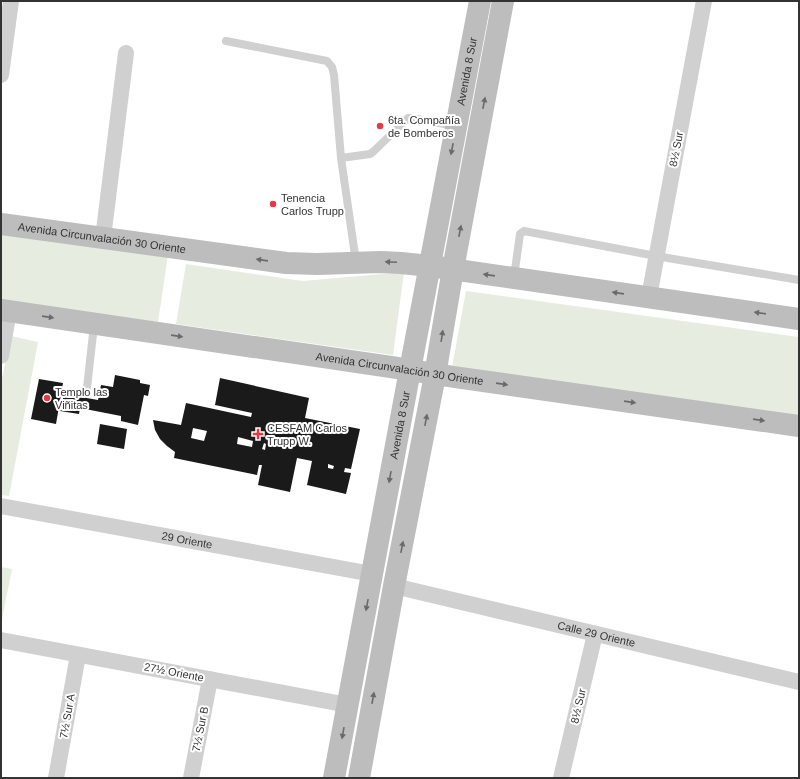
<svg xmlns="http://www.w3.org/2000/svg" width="800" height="779" font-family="Helvetica,sans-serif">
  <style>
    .green { fill: #e6ecdf }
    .building { fill: #1a1a1a; fill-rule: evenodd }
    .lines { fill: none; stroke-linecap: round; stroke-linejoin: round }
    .lane { stroke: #d0d0d0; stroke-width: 8 }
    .street { stroke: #d0d0d0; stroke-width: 16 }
    .secondary { stroke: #bdbdbd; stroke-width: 22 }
    .oneway { fill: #6a6a6a }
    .poi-dot { fill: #e63946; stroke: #fff; stroke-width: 1.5 }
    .labels { text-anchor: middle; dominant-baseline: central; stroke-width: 4; stroke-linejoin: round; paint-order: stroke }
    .street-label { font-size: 11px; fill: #333; stroke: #fff }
    .poi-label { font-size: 11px; fill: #333; stroke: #fff; text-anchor: start }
  </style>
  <rect width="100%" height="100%" fill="#fff"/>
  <path class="green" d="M1,233l167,22 -10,67 -157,-21z
    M186,264l117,17 101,-9 -11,83 -217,-31z
    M466,291l333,46v79l-347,-49z
    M11,336l27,6 -29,154 -8,-1v-112z
    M1,567l11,2 -11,55z"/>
  <path class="building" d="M115,375l25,5v3l10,2 -2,11 -4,-1 -6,30 -17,-4v-5l-41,-8 -1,6 -19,-3 4,-17 34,6 3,-15 12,2z
    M220,378l89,20 -4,20 55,11 -9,40 -6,-1 -1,4 7,1 -5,21 -39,-9 5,-24 -15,-3 -7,34 -32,-7 4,-20h-3l-2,10 -83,-17 1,-6 -8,-6 -7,-7 -5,-9 -2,-10 28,5 5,-22 65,14 1,-4 -37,-8zM193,428l14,3 -3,10 -13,-3zM238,437l15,4 -1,6 -15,-3zM264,443l2,1 -1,6 -3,-1zM328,464l6,2 -1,3 -5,-1z
    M39,379l24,4 -7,41 -25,-5z
    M100,424l27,5 -3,20 -27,-5z"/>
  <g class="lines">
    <path class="lane" d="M226,41l101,20 5,6 2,8 7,83 29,-4 4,-3 34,-33h3l45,8
      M341,158l15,104
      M514,277l6,-43 4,-3 132,25 143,24
      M87,388l7,-63"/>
    <g class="street">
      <path d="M1,75l10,-74"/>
      <path d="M103,238l23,-185"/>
      <path d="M649,297l55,-296"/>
      <path d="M1,356l8,-45"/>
      <path id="s1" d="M1,506l371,68"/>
      <path id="s2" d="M394,586l405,96"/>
      <path d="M1,640l347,65"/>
      <path d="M56,778l22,-123"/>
      <path d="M191,778l19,-99"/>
      <path d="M561,778l34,-144"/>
    </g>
    <g class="secondary">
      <path id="s3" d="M1,224l285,39 31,1 64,-2 20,1 29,3 369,53"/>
      <path id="s4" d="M1,310l390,57 63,10 345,49"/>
      <path id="s5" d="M334,778l76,-408 70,-369"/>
      <path d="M359,778l35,-192 41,-211 18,-106 50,-268"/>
    </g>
  </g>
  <defs><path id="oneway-solid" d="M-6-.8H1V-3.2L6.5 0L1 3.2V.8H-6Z"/></defs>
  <g class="oneway">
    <use href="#oneway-solid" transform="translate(484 103) rotate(-79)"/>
    <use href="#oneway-solid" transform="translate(452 149) rotate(101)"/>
    <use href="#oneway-solid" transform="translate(460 231) rotate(-79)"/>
    <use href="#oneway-solid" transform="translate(262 260) rotate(-172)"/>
    <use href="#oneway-solid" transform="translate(391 262) rotate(-177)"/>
    <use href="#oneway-solid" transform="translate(489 275) rotate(-172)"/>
    <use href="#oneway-solid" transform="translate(618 293) rotate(-172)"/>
    <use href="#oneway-solid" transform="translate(760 313) rotate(-172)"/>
    <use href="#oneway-solid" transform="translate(48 317) rotate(8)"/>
    <use href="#oneway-solid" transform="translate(177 336) rotate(8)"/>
    <use href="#oneway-solid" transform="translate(442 336) rotate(-81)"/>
    <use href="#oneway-solid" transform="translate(502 384) rotate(8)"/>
    <use href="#oneway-solid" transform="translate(630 402) rotate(8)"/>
    <use href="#oneway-solid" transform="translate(426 420) rotate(-79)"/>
    <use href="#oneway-solid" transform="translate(759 420) rotate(8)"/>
    <use href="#oneway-solid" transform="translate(390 477) rotate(100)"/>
    <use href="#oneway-solid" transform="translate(402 547) rotate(-79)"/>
    <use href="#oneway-solid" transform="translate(367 605) rotate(101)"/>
    <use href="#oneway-solid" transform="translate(373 698) rotate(-80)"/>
    <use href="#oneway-solid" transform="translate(343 733) rotate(100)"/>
  </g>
  <g class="poi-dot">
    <circle cx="380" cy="126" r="4"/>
    <circle cx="273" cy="204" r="4"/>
    <circle cx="47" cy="398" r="4"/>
    <path d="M256 428h4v4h4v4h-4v4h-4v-4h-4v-4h4z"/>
  </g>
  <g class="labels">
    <g class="street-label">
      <text stroke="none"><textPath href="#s5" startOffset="719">Avenida 8 Sur</textPath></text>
      <text transform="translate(676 149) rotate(-79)">8½ Sur</text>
      <text stroke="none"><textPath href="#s3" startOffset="102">Avenida Circunvalación 30 Oriente</textPath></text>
      <text stroke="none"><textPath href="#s4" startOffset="403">Avenida Circunvalación 30 Oriente</textPath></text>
      <text stroke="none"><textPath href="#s5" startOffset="359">Avenida 8 Sur</textPath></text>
      <text stroke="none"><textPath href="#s1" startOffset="189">29 Oriente</textPath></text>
      <text stroke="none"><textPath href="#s2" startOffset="208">Calle 29 Oriente</textPath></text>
      <text transform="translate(174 672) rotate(11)">27½ Oriente</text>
      <text transform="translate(578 706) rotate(-77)">8½ Sur</text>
      <text transform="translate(67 716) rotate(-80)">7½ Sur A</text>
      <text transform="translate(200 729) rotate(-79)">7½ Sur B</text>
    </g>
    <g class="poi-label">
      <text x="388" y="120">6ta. Compañía<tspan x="388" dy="13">de Bomberos</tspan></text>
      <text x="281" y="198">Tenencia<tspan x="281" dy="13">Carlos Trupp</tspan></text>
      <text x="55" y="392">Templo las<tspan x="55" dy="13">Viñitas</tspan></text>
      <text x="267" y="428">CESFAM Carlos<tspan x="267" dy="13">Trupp W.</tspan></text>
    </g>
  </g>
  <rect width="800" height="779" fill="none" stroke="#333333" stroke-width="4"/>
</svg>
